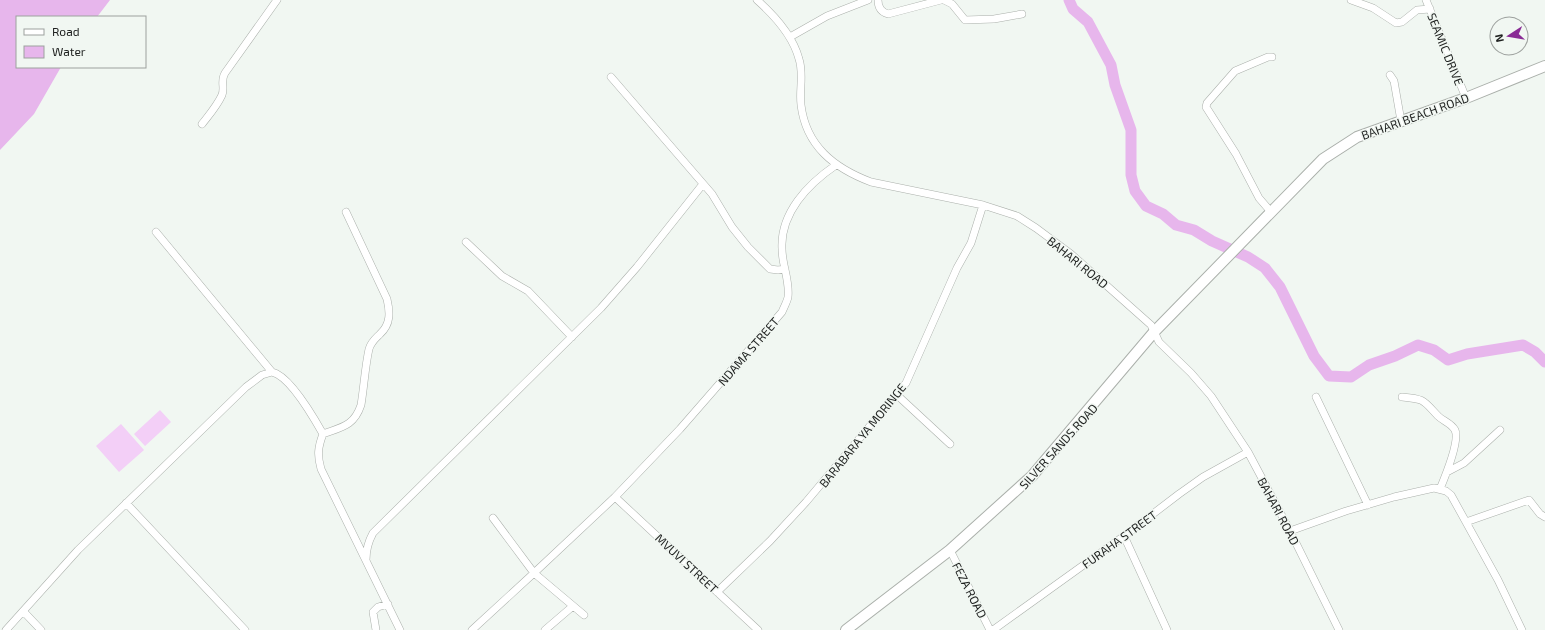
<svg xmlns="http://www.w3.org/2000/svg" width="1545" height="630" font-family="'Exo 2',sans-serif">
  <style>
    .green { fill: #f3cff7 }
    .water { fill: #e7b6ec }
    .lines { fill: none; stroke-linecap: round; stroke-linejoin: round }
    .river { stroke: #e7b6ec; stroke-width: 11 }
    .street-casing { stroke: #abb0ab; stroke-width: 8 }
    .secondary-casing { stroke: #abb0ab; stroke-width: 12 }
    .street { stroke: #fff; stroke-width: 7 }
    .secondary { stroke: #fff; stroke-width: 10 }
    .labels { text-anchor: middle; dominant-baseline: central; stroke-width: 3; stroke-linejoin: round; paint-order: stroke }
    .street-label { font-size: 12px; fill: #1e201f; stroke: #f1f7f2 }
  </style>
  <rect width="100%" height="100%" fill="#f1f7f2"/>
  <path class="green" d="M160,410l11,12 -26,24 -11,-12z
    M121,424l23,26 -25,22 -23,-26z"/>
  <path class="water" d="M0,0h110l-13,17h-80v50h44l-27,47 -34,36z"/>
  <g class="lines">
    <path class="river" d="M1069,0l4,9 15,13 23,43 4,20 16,45v45l4,16 11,15 17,8 13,11 18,5 18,11 36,16 17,11 15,19 34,69 15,20 22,1 18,-12 26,-9 23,-11 16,5 14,10 19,-6 56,-9 12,7 10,10"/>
    <defs>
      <path id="street" d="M757,0c18,16 36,36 42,59 5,15 0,31 2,46 5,41 33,63 70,77l112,23 34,11 19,12 35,26 80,71 8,17 32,31 20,23 37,56 42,79 49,99
        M878,0c0,7 3,12 10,14l53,-14
        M944,0l8,4 13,16 29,-1 28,-5
        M1351,0l22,8 23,15 6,-1 15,-12 13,-1
        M1426,0l40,98
        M790,37l37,-21 41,-16
        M1390,75l4,6 7,40
        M611,77l101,117 20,33 16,20 22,22 8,1 7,-1
        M202,124c7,-9 15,-18 20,-29 3,-8 -2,-14 3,-22l52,-73
        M346,212l41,87c3,13 4,25 -7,35 -5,5 -9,8 -11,15 -4,18 -5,38 -8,56 -7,21 -19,22 -38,29 -5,13 -6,21 -2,35l79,161
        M1271,212l-12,-14 -23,-44 -30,-47 1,-4 28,-32 33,-14h4
        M156,232l116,140c18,4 42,46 51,62
        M466,242l36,34 26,15 44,46
        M897,395l53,49
        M1316,397l52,108
        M1402,397c23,2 21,3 36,19 5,5 13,7 17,14 5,11 -10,47 -15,59
        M1447,472l17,-9 36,-33
        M615,497l143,133
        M126,503l119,127
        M493,518l41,55 50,42
        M1466,522l63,-22 11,14 5,3
        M1290,531l56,-20 48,-14 40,-9 12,3 5,4 47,85 24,50
        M1124,536l43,94
        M950,550l40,80
        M366,560c0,-11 2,-18 7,-27l228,-225 36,-41 66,-83
        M717,592l53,-51 36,-39 100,-119 51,-115 14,-25 12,-38
        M23,611l18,19
        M6,630l72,-80 168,-163 16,-12 10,-3
        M376,630l-3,-18 5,-5 10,-3
        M472,630l62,-57 81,-76 65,-68 102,-117c2,-5 5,-10 6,-15 2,-16 -6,-32 -6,-48 -2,-36 26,-65 54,-84
        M545,630l28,-24
        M993,630l131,-94 55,-42 24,-17 45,-25"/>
      <path id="secondary" d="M846,630l104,-80 82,-74 122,-144 169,-173 34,-22 109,-39 79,-32"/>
    </defs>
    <use href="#street" class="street-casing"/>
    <use href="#secondary" class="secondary-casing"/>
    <use href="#street" class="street"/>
    <use href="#secondary" class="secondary"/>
  </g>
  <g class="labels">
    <g class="street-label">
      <text transform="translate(1446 49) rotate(68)">SEAMIC DRIVE</text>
      <text transform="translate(1415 116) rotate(-20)">BAHARI BEACH ROAD</text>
      <text transform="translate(1078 262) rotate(39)">BAHARI ROAD</text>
      <text transform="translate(748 351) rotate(-49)">NDAMA STREET</text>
      <text transform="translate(862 435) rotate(-51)">BARABARA YA MORINGE</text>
      <text transform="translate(1058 446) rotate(-48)">SILVER SANDS ROAD</text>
      <text transform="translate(1279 511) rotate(62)">BAHARI ROAD</text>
      <text transform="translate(1119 539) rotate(-36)">FURAHA STREET</text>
      <text transform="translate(687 563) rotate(43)">MVUVI STREET</text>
      <text transform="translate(970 590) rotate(63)">FEZA ROAD</text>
    </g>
  </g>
  <rect x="16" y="16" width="130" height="52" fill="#f1f7f2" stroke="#9da19e"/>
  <rect x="24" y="29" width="20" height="6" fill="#ffffff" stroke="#9da19e"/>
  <text x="52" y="36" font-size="12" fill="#1e201f">Road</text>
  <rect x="24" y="46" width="20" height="12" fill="#e7b6ec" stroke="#9da19e"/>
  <text x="52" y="56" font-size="12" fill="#1e201f">Water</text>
  <g transform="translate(1509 36) rotate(258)"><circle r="19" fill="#f1f7f2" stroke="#9da19e"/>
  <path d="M0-3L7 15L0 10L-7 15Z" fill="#892b95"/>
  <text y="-6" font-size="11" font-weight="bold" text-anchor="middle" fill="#1e201f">N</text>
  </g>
</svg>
